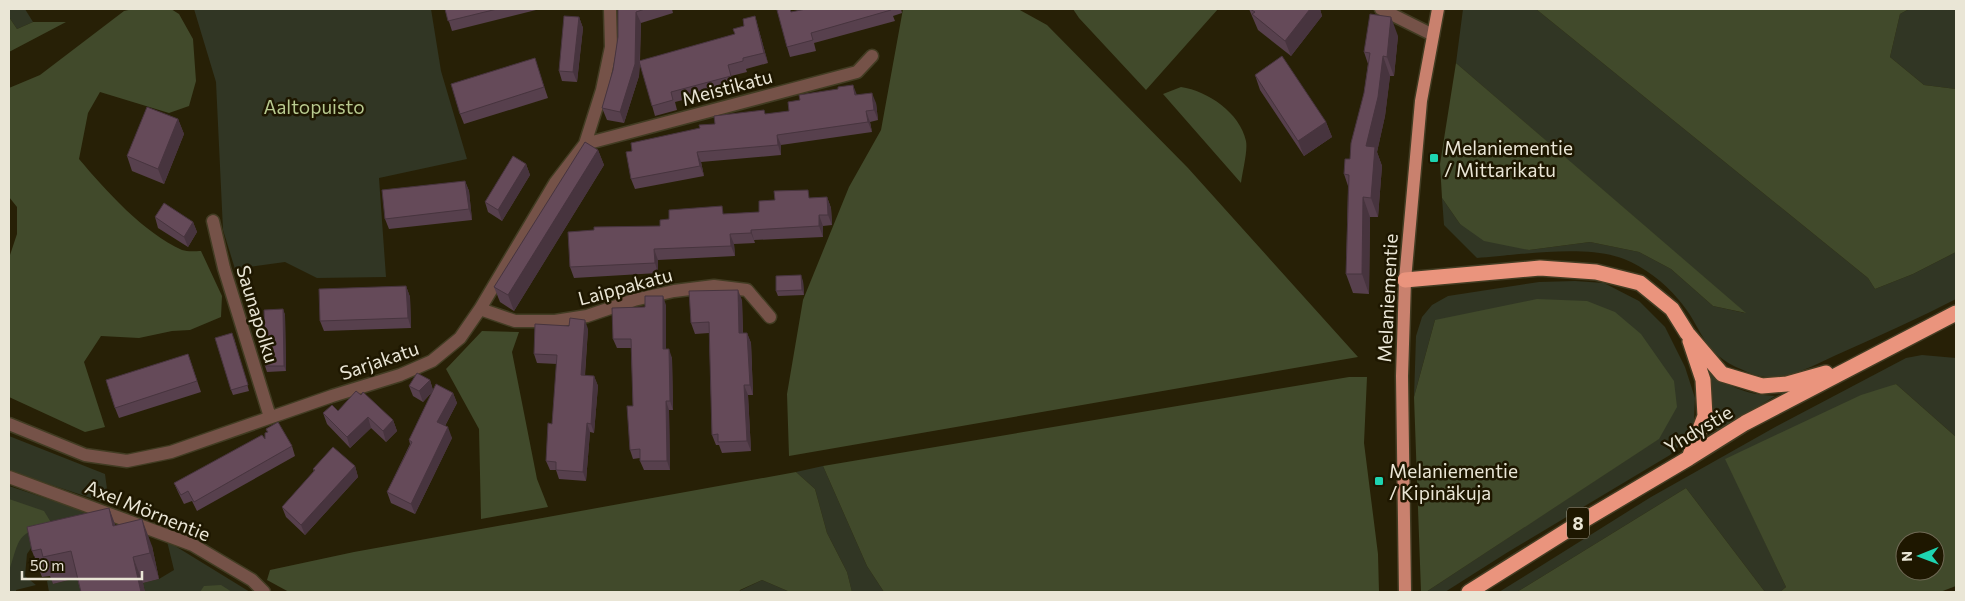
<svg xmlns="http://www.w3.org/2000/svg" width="1965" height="601" font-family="Commissioner,sans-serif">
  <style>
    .green { fill: #313624 }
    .forest { fill: #414a2b; fill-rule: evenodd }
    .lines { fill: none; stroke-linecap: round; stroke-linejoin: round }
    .minor-casing { stroke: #423c23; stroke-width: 15 }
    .major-casing { stroke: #423c23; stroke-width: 15 }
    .highway-casing { stroke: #423c23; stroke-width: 18 }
    .minor { stroke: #755248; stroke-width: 12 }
    .major { stroke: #c9816e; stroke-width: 12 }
    .highway { stroke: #ea947d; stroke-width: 15 }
    .wall { fill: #57404d }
    .shaded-wall { fill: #47343e }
    .building { fill: #654a59; stroke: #47343e }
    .poi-dot { fill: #1ed5b1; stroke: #1e1700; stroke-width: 2 }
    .labels { text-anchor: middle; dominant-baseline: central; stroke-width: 5; stroke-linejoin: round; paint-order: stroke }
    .shield { fill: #1e1700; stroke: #ada896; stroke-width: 1 }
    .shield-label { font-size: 18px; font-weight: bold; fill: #eae6d6 }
    .street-label { font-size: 19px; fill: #eae6d6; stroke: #1e1700 }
    .park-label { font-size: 19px; fill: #b8ca8f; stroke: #1e1700 }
    .poi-label { font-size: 19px; fill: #eae6d6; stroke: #1e1700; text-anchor: start }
  </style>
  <rect width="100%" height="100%" fill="#272006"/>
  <path class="green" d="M9,9h16l8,13 -16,7 -8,-12z
    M194,9h237l10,62 26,88 -88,19 7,99 -69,1 -32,-16 -50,7 -12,-39 -7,-148z
    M1463,9h73l332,269 7,11 38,-15 43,-22v47c-37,19 -75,36 -113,53 -24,10 -48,26 -75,25 -9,0 -17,-3 -25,-7 -43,-17 -39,-42 -65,-71 -14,-17 -34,-32 -54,-40 -37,-15 -107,-4 -147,-1l-33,-33 -2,-27 18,26 69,26 61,-8 49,10 32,17 42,37 32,7 -289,-250z
    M1909,9h47v80l-32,-4 -34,-28 10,-43z
    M1575,281l29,2 35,18 26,26 20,40 10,31 -1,23 -14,24 -10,10 -162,97 -63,40h-19l232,-153 -223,-119 -21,77 2,-61 6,-19 10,-12 16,-9 91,-14z
    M1922,355l34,3v79l-60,-53 -170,75 60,128 -6,5h-15l-79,-104 -169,104h-18l152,-95 126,-71 129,-68z
    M1704,367c25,20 39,27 71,29l-56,35 -6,-4 -1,-21z
    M9,436l96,38 4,30 -100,-33z
    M823,466l44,100 17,26h-32l-5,-20 -20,-39 -12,-44 -19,-17z
    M9,486l87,29 -58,23 -11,16 -2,22 11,9 -20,5v2h-7z
    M167,541l83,51h-105l-2,-9 16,-4 15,-9z
    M81,577l3,15h-35l-2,-11 5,-2 1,5z
    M762,580l28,12h-51v-1z"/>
  <path class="forest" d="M133,9h38l8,5 14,25 3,42 -7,25 -20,7 -69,-21 -12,21 -9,46c27,32 65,74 103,91 6,2 14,1 19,1l21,45 -1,21 -31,13 -18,1 -33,7 -38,-2 -17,26 21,65 -20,5 -76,-35v-139l8,-24v-27l-8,-10v-109l31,-13 84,-64z
    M903,9h115l29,16 141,143 170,189 -569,99 -2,-62 16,-94 46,-113 32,-57z
    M1073,9h145l-72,81 -67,-72z
    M1536,9h373l-9,5 -10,43 34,28 32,4v163l-43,22 -38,15 -7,-11z
    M9,17l8,12 16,-7h33l-57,30z
    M1456,63l290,250 -33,-7 -42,-37 -32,-17 -49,-10 -61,8 -45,-9 -24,-17 -18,-26 -2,-34z
    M1181,87c27,4 59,26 65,54 2,10 -4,32 -5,42l-78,-89z
    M1537,299l50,2 28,11 26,22 33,47 3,26 -18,32 -233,153h-5l-7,-195 21,-77z
    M482,331l37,1 -7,20 25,127 11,28 -67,12 -2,-90 -33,-60z
    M1349,377h18l-3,66 14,111 1,38h-495l-17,-26 -44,-100z
    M1896,384l60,53v149l-16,6h-160l6,-5 -61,-128 136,-64zM1905,541h30v30h-30z
    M796,472l19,17 12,44 20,39 5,20h-62l-28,-12 -22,10 -1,2h-450l-22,-12 3,-10 84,-18z
    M1686,488l79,104h-248z
    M9,499l35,12 8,13c-36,9 -32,14 -43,47z
    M221,585l11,7h-32l4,-6z"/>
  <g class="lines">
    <defs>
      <path id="minor" d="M1381,9l52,26
        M585,144l272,-72 15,-16
        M213,221l11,47 46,149
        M480,309l35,12h40l32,-5 47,-16 40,-9 40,-5 33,4 23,27
        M9,424l76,31 42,6 44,-9 161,-56 68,-21 32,-14 28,-23 20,-29 75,-126 30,-39 17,-54 9,-43 -1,-38
        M9,477l184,68 59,35 12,12"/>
      <path id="major" d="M1405,592l-3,-216 3,-96 16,-179 17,-92"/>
      <path id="highway" d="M1405,280l135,-12 56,4 44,11 32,26 15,24 35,41 40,12 25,-2 39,-11
        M1689,458l16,-42 -2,-36 -13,-39
        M1469,592l110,-69 110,-65 56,-35 211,-110"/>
    </defs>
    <use href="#minor" class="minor-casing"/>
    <use href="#major" class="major-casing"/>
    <use href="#highway" class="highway-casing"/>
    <use href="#minor" class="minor"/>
    <use href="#major" class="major"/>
    <use href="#highway" class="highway"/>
  </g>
  <path class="wall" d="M445,9h90l1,1 -84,21z
    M618,9h54l1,4 -32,10 -1,38 95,-27 20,-18 3,11 10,36 -22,6 1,3 -16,4 3,11 -59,15 2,8 -22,6 -15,-53 -1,13 -15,47 -17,-3 -5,-12 11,-38 5,-33z
    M790,9l1,3 15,-3h95l1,4 -9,3 2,5 -81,22 2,8 -26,6 -3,-10z
    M1249,9h71l2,7 -31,40 -33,-26z
    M579,17l4,11 -6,54 -15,-1 -3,-10z
    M1398,36l-4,40h-4l-5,40 -8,36 5,14 -4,51h-8l-1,77 -16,-1 -7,-19 2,-88 -4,-12 6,-15 14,-66 4,-29 -4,-12z
    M538,68l10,30 -84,26 -4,-10z
    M1255,75l71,47 6,15 -28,19 -44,-66z
    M857,95l19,8 2,17 -8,2 2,10 -91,13v10l-80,7 3,14 -69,13 -4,-10 1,-28 83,-27 74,-13z
    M178,119l6,15 -20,50 -32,-13 -5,-15z
    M598,150l6,15 -90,146 -14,-9 -6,-15z
    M526,164l4,11 -28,46 -14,-9 -3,-10z
    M465,181l4,10 3,29 -83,9 -4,-10z
    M827,197l4,11 1,17 -9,1v11l-69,3 1,3 -21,1 1,12 -77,4v13l-84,5 -4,-11 90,-41 65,-12 34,-2 52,-14z
    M155,217l38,5 4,10 -9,15 -30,-19z
    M803,281l1,14 -26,1 -2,-5z
    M406,286l4,11 1,31 -87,3 -4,-10z
    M742,300l1,33h4l4,10 2,52h-5l3,56 -29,2 -3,-8h-3l-4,-10 -3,-102 -14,1 -4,-11z
    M666,305v44l6,9 1,52h-4l1,60h-26l-4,-9v-3l-7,1 -3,-9 3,-44 -2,-58h-14l-4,-9 32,-32z
    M283,309l2,6 1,56 -19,1 -2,-6z
    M588,329l-3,47h9l4,10 -4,47 -4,-1 -4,49 -27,-2 -3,-9h-6l-4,-9 6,-37 5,-60 -20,-1 -3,-9z
    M234,338l15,53 -16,4 -2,-5z
    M188,354l13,38 -82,26 -4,-10z
    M430,380l3,10 20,3 4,10 -12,23 7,12 -37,76 -24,-11 -4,-11 23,-48 -1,-4 23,-48 -9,10 -10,-6 -4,-10z
    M361,395l32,25 4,11 -11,11 -15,-14 -21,20 -23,-24 -4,-11 15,-2z
    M266,429l26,17 3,10 -98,55 -5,-10 -8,3 -6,-12 -4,-9 91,-44 2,-7z
    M355,466l3,11 -53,58 -19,-18 -4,-10 32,-35 -1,-3z
    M109,508l6,17 37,21 7,33 -16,4 2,9h-64l-4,-14 -24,6 -3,-8 -8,1 -10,-26z"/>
  <path class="shaded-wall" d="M1310,9h10l2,7 -31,40 -6,-15z
    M636,12l5,11 -2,53 -15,47 -4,-11z
    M755,16l3,11 10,36 -4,-10z
    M579,17l4,11 -6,54 -4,-10z
    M1391,17l7,19 -4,40 -7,-19z
    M1383,56l7,20 -5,40 -8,36 5,14 -4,51 -7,-19 -5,-52z
    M853,85l4,10h-2z
    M872,93l4,10 2,17 -4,-10z
    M866,111l4,11 2,10 -4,-10z
    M178,119l6,15 -20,50 -6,-15z
    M1326,122l6,15 -28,19 -6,-15z
    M777,135l4,10v10l-3,-10z
    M598,150l6,15 -90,146 -6,-16z
    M697,152l4,10 3,14 -4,-10z
    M526,164l4,11 -28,46 -4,-11z
    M465,181l4,10 3,29 -3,-11z
    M827,197l4,11 1,17 -4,-10z
    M1363,197l7,20 -1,77 -7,-20z
    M819,215l4,11v11l-4,-11z
    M193,222l4,10 -9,15 -4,-10z
    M751,230l3,10 1,3 -4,-10z
    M730,234l4,10 1,12 -4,-10z
    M654,249l4,11v13l-3,-10z
    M801,275l2,6 1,14 -2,-5z
    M406,286l4,11 1,31 -3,-10z
    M738,290l4,10 1,44 -4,-11z
    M663,296l3,9v53l-3,-9z
    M283,309l2,6 1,56 -2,-5z
    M585,320l3,9 -4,56 -3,-10z
    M747,333l4,10 2,52 -3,-10z
    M669,349l3,9 1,52 -3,-9z
    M594,376l4,10 -4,47 -3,-9z
    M430,380l3,11 -10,11 -4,-11z
    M744,385l4,10 3,56 -4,-10z
    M453,393l4,10 -16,30 -4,-11z
    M666,401l3,9 1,60 -3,-9z
    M368,417l3,11 -21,20 -3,-11z
    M393,420l4,11 -11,11 -3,-11z
    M587,423l3,9 -4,49 -3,-9z
    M448,427l4,11 -37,76 -4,-10z
    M355,466l3,11 -53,58 -4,-10z
    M109,508l10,27 -6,-9z
    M142,519l10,27 7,33 -9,-26z
    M133,557l10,26 2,9h-4z"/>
  <path class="building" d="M445,9h52l-49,12z
    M618,9h27l-9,3 -1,52 -15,48 -18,-4 11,-38 5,-33z
    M782,9h8l1,3 15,-3h85v1l-80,23 2,7 -26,7 -10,-37z
    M1250,9h60l-25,32 -33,-27 3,-2z
    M1370,14l21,3 -4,40 -4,-1 -5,41 -12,49 9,1 -4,51 -8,-1 -1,77h-16l3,-99 -5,-1 1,-15h5l1,-16 13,-50 6,-40 -6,-1z
    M564,16l15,1 -6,55 -14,-1z
    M755,16l9,37 -21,5v3l-15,4 3,11 -60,16 2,8 -21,6 -13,-45 96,-27 -2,-5 11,-3 -1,-7z
    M1282,56l44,66 -28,19 -43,-66z
    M535,58l9,29 -84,27 -9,-30z
    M853,85l2,10 17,-2 2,17 -8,1 2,11 -91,13 1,10 -81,7 3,14 -69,13 -5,-27 6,-1 -1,-8 69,-15 -1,-3 16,-1 -1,-8 50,-6 1,4 24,-3 -1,-9 12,-2 -1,-5 39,-6v-2z
    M147,107l31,12 -20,50 -31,-13z
    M585,142l13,8 -90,145 -14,-8z
    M513,156l13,8 -28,46 -13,-8z
    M465,181l4,28 -84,10 -3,-29z
    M808,190l1,8 18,-1 1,18h-9v11l-68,4v3l-21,1 1,12 -77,3 1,14 -85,4 -2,-35 26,-2v-3l66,-1v-6l9,-1v-9l53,-4 1,8 36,-2v-11l16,-1 -1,-9z
    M164,203l29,19 -9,15 -29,-20z
    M801,275l1,15 -26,1v-15z
    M406,286l2,32 -88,3 -1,-32z
    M738,290l1,43h8l3,52h-6l3,56 -29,1v-8l-6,1 -3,-113 -18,1 -2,-32z
    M645,296h18v53h6l1,52h-4l1,60h-27v-12l-10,1 -3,-44h6l-2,-67h-18l-1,-31 33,-1z
    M283,309l1,57h-19l-1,-56z
    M570,318l15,2 -4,55 13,1 -3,48 -4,-1 -4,49 -27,-2v-8l-10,-1 2,-38 4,1 5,-69 -23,-1 1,-30 34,2z
    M232,333l16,52 -17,5 -16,-52z
    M188,354l9,27 -82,27 -9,-28z
    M417,373l13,7 -11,11 -10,-5z
    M436,384l17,9 -16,29 11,5 -37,77 -24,-12 25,-50 -3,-2z
    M356,391l5,4 2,-3 30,28 -10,11 -15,-14 -21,20 -24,-24 9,-8 6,6z
    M278,422l14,24 -98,56 -6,-11 -7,4 -7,-12 88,-48 3,4v-6l3,-1 -2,-3z
    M333,447l22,19 -54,59 -19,-18 33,-37 -2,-1z
    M109,508l4,18 29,-7 8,34 -17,4 8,35h-60l-10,-41 -28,6 -2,-8 -9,2 -5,-24z"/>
  <g class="poi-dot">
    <rect x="1429" y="153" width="10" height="10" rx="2.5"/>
    <rect x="1374" y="476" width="10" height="10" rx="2.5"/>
  </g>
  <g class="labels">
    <rect class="shield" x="1567" y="507.5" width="22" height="31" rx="4"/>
    <g class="shield-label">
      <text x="1578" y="523">8</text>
    </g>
    <g class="street-label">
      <text transform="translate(727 87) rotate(-15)">Meistikatu</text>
      <text transform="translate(625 286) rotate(-15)">Laippakatu</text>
      <text transform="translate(1387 298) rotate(-87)">Melaniementie</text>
      <text transform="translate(258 314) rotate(73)">Saunapolku</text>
      <text transform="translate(379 360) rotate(-19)">Sarjakatu</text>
      <text transform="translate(1698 429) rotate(-31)">Yhdystie</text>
      <text transform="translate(148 510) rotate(22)">Axel Mörnentie</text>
    </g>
    <g class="park-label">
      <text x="314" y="106">Aaltopuisto</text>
    </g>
    <g class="poi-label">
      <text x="1444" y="147">Melaniementie<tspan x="1444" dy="22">/ Mittarikatu</tspan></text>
      <text x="1389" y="470">Melaniementie<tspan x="1389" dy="22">/ Kipinäkuja</tspan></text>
    </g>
  </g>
  <rect width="1965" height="601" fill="none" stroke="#eae6d6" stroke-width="20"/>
  <g transform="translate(1920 556) rotate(269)"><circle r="24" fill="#1e1700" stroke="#706a56"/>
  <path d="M0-4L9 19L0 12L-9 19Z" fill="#1ed5b1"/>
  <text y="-8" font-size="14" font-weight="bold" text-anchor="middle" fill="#eae6d6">N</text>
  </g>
  <path d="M22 571v8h120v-8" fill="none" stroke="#eae6d6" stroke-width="2.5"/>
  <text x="30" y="571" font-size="15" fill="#eae6d6" stroke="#1e1700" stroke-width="4" paint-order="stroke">50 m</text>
</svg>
